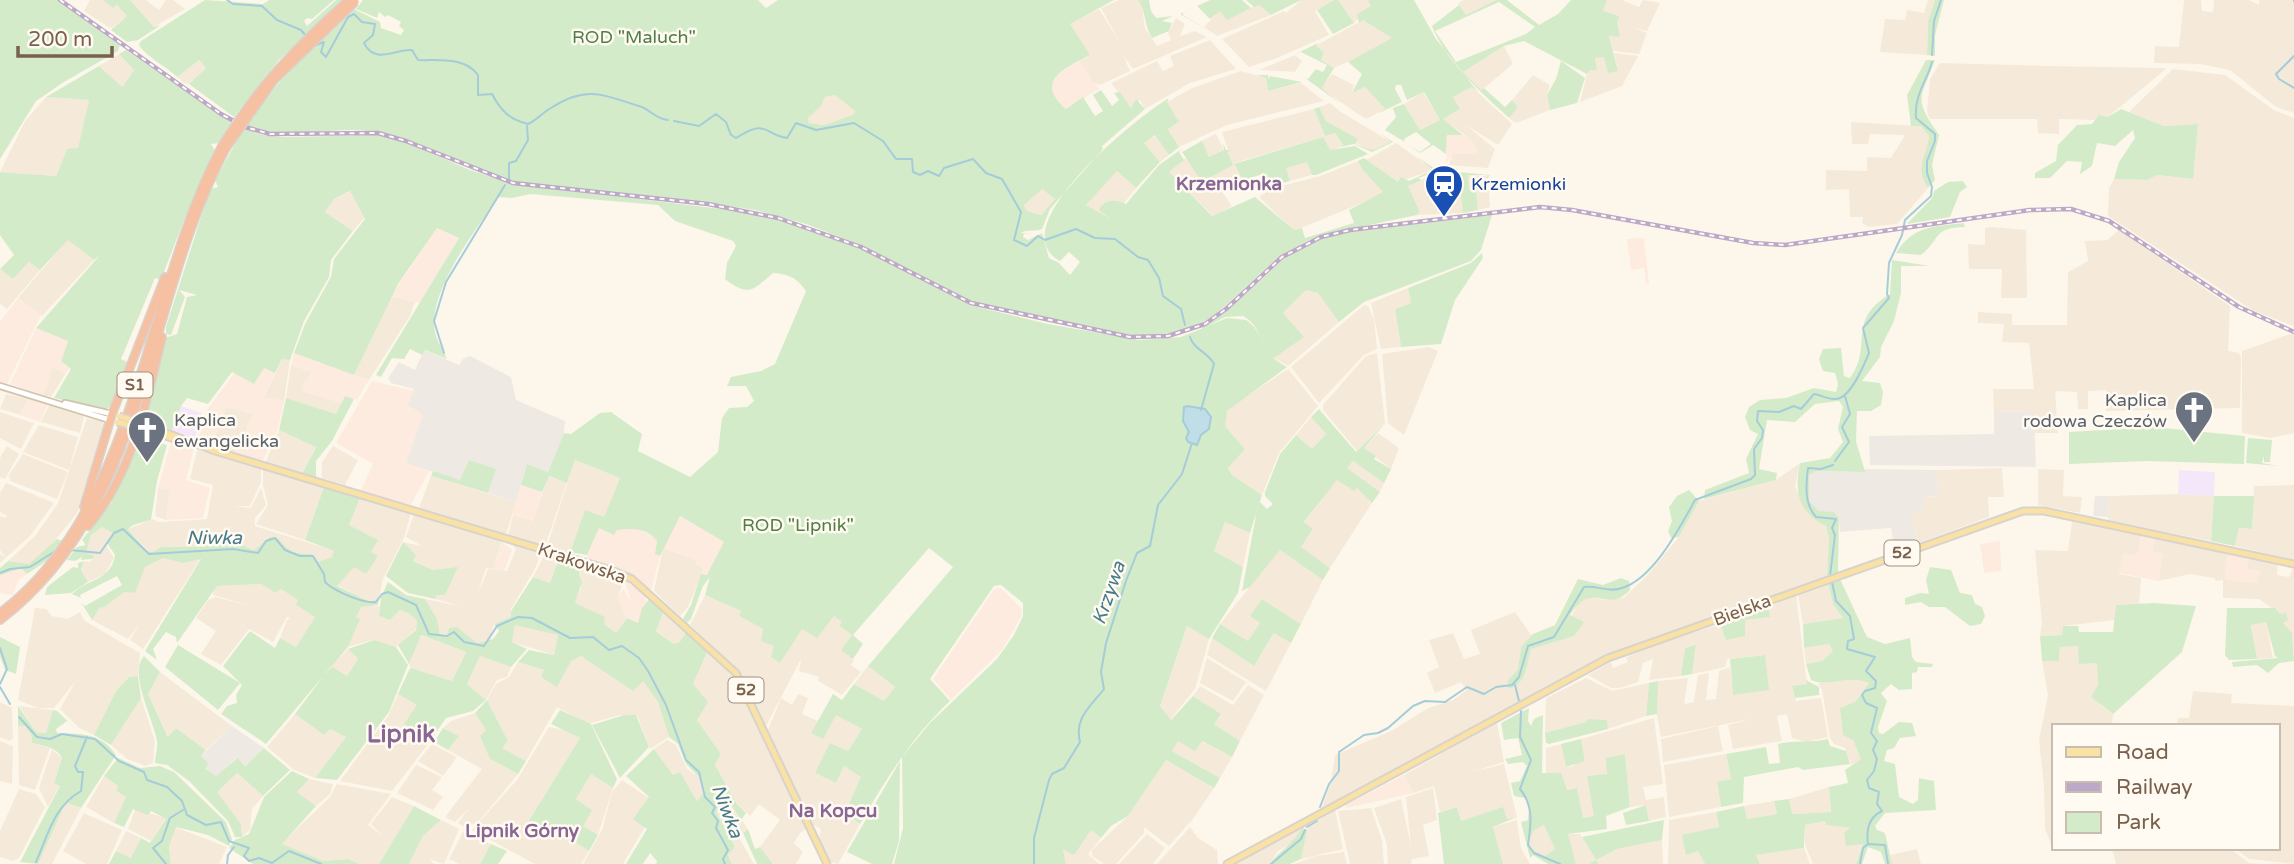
<svg xmlns="http://www.w3.org/2000/svg" width="2294" height="864" font-family="'Varela Round',sans-serif">
  <style>
    .residential { fill: #f5ead9 }
    .commercial { fill: #fdebdf }
    .industrial { fill: #eeeae3 }
    .education { fill: #f5e7fa }
    .green { fill: #d4ebc9; fill-rule: evenodd }
    .water { fill: #bfdee7; stroke: #a5ccd9; stroke-width: 2 }
    .lines { fill: none; stroke-linecap: round; stroke-linejoin: round }
    .stream { stroke: #a5ccd9; stroke-width: 2 }
    .secondary-casing { stroke: #d3c2ae; stroke-width: 8 }
    .primary-casing { stroke: #d9d3cd; stroke-width: 9 }
    .highway-casing { stroke: #d9d3cd; stroke-width: 10 }
    .secondary { stroke: #fff; stroke-width: 4.5 }
    .primary { stroke: #fae2a5; stroke-width: 5 }
    .highway { stroke: #f6c0a3; stroke-width: 7 }
    .rail-casing { stroke: #bca8c8; stroke-width: 4.5 }
    .rail { stroke: #fffbf2; stroke-width: 2; stroke-dasharray: 5; stroke-linecap: butt }
    .primary-bridge-casing { stroke: #d9d3cd; stroke-width: 9; stroke-linecap: butt }
    .highway-bridge-casing { stroke: #d9d3cd; stroke-width: 10; stroke-linecap: butt }
    .primary-bridge { stroke: #fae2a5; stroke-width: 5 }
    .highway-bridge { stroke: #f6c0a3; stroke-width: 7 }
    .labels { text-anchor: middle; dominant-baseline: central; stroke-width: 5; stroke-linejoin: round; paint-order: stroke }
    .shield { fill: #fffbf2; stroke: #a18f7e; stroke-width: 2 }
    .shield-label { font-size: 16px; font-weight: bold; fill: #79614d }
    .park-label { font-size: 18px; fill: #507e44; stroke: #fffbf2 }
    .transit-label { font-size: 18px; fill: #164399; stroke: #fffbf2; text-anchor: start }
    .worship-label { font-size: 18px; fill: #5b616d; stroke: #fffbf2; text-anchor: end }
    .street-label { font-size: 18px; fill: #79614d; stroke: #fffbf2 }
    .neighbourhood-label { font-size: 19px; font-weight: bold; fill: #896694; stroke: #fffbf2 }
    .water-label { font-size: 19px; font-style: italic; fill: #477a8b; stroke: #fffbf2 }
    .district-label { font-size: 24px; font-weight: bold; fill: #896694; stroke: #fffbf2 }
  </style>
  <rect width="100%" height="100%" fill="#fdf7eb"/>
  <path class="residential" d="M90,0h13l10,8 4,-3 10,11 -15,12 -4,-1 -24,-16z
    M130,0h16l13,10 7,-10h7l12,9 -31,18z
    M1119,0h19l4,5 3,23 12,18 14,-6 -3,-7 8,-15 9,6 -5,12 15,-5 12,6 -74,32 -10,-14 7,16 -30,14 -6,-2 -15,-22 11,-5 -21,-32 30,-15 20,32 -18,-33z
    M1301,0h33l-19,11 14,24 -52,23 -28,9 -27,-28 62,-28 2,2z
    M1338,0h30l4,5 -18,18z
    M1463,0h33l-30,15 -8,-11z
    M1607,0h15l17,7 4,-7 17,3 -13,28 -13,-3 13,5 -8,21 -26,-3 -4,-16 11,2 -17,-26z
    M1928,0h7l-7,21 -1,34 -47,-3 5,-33 20,1 2,-10 17,3z
    M2184,0h17l1,11 11,1 1,-12h35l10,5v-5h35v113l-18,-6 -46,-37 -30,-6 -46,-1 1,-17 24,1z
    M1259,4l12,11 -54,21 -13,-9 16,-17 8,9z
    M1363,20l30,18 -19,12 -40,18 -13,-8 3,-8 -9,-6z
    M1210,40l26,29 -46,14 -45,26 -5,-9 -9,9 -20,-26 46,-22 6,10 11,-5 -4,-10z
    M1504,46l9,18 -32,27 -18,-19z
    M1614,53l24,3 -16,30 -42,16 7,-28 3,-4h7l-2,-12 10,-2 3,16 10,-1z
    M119,54l15,16 -13,18 -22,-22z
    M1295,55l7,6 -7,11 -36,-2z
    M198,59l8,9 -17,16 -5,-1 -7,-6z
    M1940,63l108,3 119,2 -59,49 -9,-2 -4,5 -36,-1v15l-21,-1 -1,-14h-107l-3,-7 3,-33z
    M2173,69l52,6 49,35 20,8v208l-40,-15 -146,-95 1,-28 5,-9 33,1 10,-5 35,4 6,-55 -34,2 -35,-14z
    M1241,71l25,7 2,13 33,-8 23,18 -97,24 -48,22 -11,-19 10,-5 -11,-21 25,-14z
    M1332,74l22,11 -2,7 13,-5 20,22 -19,10 -14,-9 -31,-22z
    M1533,75l17,10 -3,10 3,15 -34,13 -7,-5 9,-11 -6,-7z
    M1472,87l40,37 -14,21 -32,-20 29,24 -7,19 -39,-3 3,-11h26l-3,-9 -10,-10 -23,-16 18,-10 -7,-12z
    M1423,92l17,28 -20,10 -16,-26z
    M835,95l20,15 -1,5 -30,10 -15,-2 -1,-5 13,-12 4,-9z
    M46,97l43,3 -11,49h-11l-11,27 -56,-4 25,-51z
    M1330,103l11,9 50,30 -18,8 -18,-7 2,-3 -31,-19 -7,-14z
    M1314,109l11,27 10,-3 8,13 -13,5 -7,-14 -85,25 -4,3 9,15 -23,9 12,17 -19,10 -44,-44 17,-14 16,23 31,-16 -11,-33z
    M1851,122l70,4 8,10 -6,44 5,8 -31,36 -29,3 -6,-4 1,-6h-13l-1,-28 -23,1v-20l41,1v-14l24,1 14,-23 -35,-1 -2,10h-16z
    M1216,134l8,16 -15,7 -8,-16z
    M1156,135l13,20 -9,7 -16,-19z
    M1396,143l37,26v1l-35,12 -32,-22z
    M1307,161l5,14 -22,6 -5,-13z
    M1358,161l4,8 22,23 -3,3 -87,36 -35,-34 11,-8 50,-13z
    M1117,171l19,17 -25,32 -26,-16z
    M1451,174h8l4,39 -46,2 3,-3 -12,-26 18,-8 12,14 5,-6 6,6z
    M1468,175l20,1 2,31 -12,3 -2,-20h-7z
    M1042,188l13,11 -14,16 -14,-4 -3,-7z
    M351,191l14,26 -12,14 -28,-19 9,-13z
    M1991,227l35,3 1,68h-26l1,-29h-33l-1,-25 17,1v-17z
    M2119,230l111,76 -2,45 11,2 2,5 -1,50 -134,3v-21l-18,1v18h-10l-1,-17 -22,-1 3,42h-23l-1,-22 -40,1 -1,-23h41l-5,-46 -27,-1 2,-18 -26,-1v-11l34,2v11h55l1,-53 20,-11 -3,-20 22,-1z
    M68,239l26,21 -52,56 -24,-18z
    M29,262l11,8 -33,39 -7,-5v-35l13,10z
    M1408,288l3,15 -16,6 6,38 -20,2 -10,-46z
    M1306,290l13,3 20,29 -51,44 -14,-8 15,-12 2,2 -8,-35z
    M391,296l24,6 -5,14 -41,64 -15,-5z
    M1364,305l4,1 6,13 3,30 -13,6 -45,48 -28,-36z
    M2290,334l4,1v98l-23,5 -29,-5v-82z
    M1429,347l9,4 -34,84 -16,-12 -6,-69z
    M1377,353l8,69 -28,29 -34,-41v-5l43,-49z
    M283,358l7,2 -6,41 -21,-3z
    M291,365l21,7 -4,9 -3,-1 -3,11 40,12 -6,11 -50,-16z
    M52,367l14,6 -15,24 -8,-1z
    M1288,369l30,37 -39,47 -17,42 -30,-20 -4,-8 17,-18 -20,-23v-9l4,-9z
    M6,394l22,5 -8,16 -20,-6z
    M49,405l35,11 -4,17 -39,-11z
    M226,407l27,7 -18,40 -24,-8z
    M0,412l34,11 -13,26 -21,-11z
    M1311,417l15,17 -14,15 -16,-14z
    M87,418l15,3 3,5 -27,86 -30,37 -19,15 -21,-3 28,-26 22,-32z
    M39,425l39,12 -9,33 -46,-18z
    M279,430l37,16 -14,28 -37,-11z
    M1378,433l21,15 -8,21 -27,-21z
    M7,446l12,8 -14,25 -5,-2v-19z
    M333,446l25,14 -13,25 -23,-7v-16z
    M197,450l64,18v14l-11,24h-15l16,2 10,-20 5,17 -11,13v8l80,25 -3,6 -14,5 -6,-8 -9,1 -17,-6 -5,-7 -20,2 -7,6 -22,-9 -31,6h-40l-8,5 -5,-1 -20,-22 25,-10 6,3 48,-3 6,-34 -23,-6z
    M23,454l45,18 -11,27 -47,-18 -1,-6z
    M575,460l45,18 -16,40 -19,-7 -16,43 -22,-8z
    M1353,461l31,22 -4,9 -33,-24z
    M1800,463l-5,23 10,22 21,18 3,13 -2,38 -228,82 -278,151 9,-24 5,-31 56,-24 37,-23 25,-8 14,-10 -6,-8 -26,11 -8,-20 12,-6 -10,-27 24,-7 11,26 16,-5 -9,-24 44,-18 17,24 -11,11 -3,22 -10,11 19,-18 4,-13 28,-9 21,-40 9,-3 16,3 18,-2 23,-21 33,-40 20,-36 77,-21z
    M2002,468l2,29h-16l1,20 -68,25 -4,-2 -6,-27 13,-16 14,-1 -1,-26z
    M263,469l61,18 -19,53 -49,-16 12,-19 -5,-20z
    M2038,469l26,1 -1,26 19,1 -2,16 -42,-8z
    M431,476l85,26 -10,33 -87,-27z
    M548,476l19,7 -22,63 -37,-10 5,-21 20,6z
    M1337,479l17,12 3,-3 13,9 -2,3 4,3 -42,65 -30,-21 13,-17 -9,-7z
    M6,483l48,20 -24,33 -30,27v-9l5,3 -5,-7v-34l6,2 1,-2 -7,-4v-19z
    M2294,485v75l-59,-14 4,-18 13,1 2,-43z
    M158,488l12,2 -4,30 -11,-4z
    M2178,494l36,2 -3,45 -102,-20 -1,-4 1,-21z
    M360,498l51,15 -7,25 -21,41 -4,19 -8,4 -34,-17 17,-19 24,-9 -7,-5 6,-12 -28,-15z
    M414,514l88,26 -9,29 -7,-1 -8,26 10,-25 19,2 9,-22 -7,-7 32,10 -5,15 -25,42v8l-17,7 -4,15 -13,4 -9,-4 -4,-7 -24,3 -3,-16 -12,-20 35,7 -25,-7 -2,-29 -20,-9 -10,-19 19,4 -16,-9z
    M1225,522l25,11 -7,34 -29,-16z
    M2072,522l69,14 -2,16 -20,22 22,4 -2,26 -23,1 -1,15 -52,6v9l-23,1 2,-13 -7,-73 33,1z
    M102,527l11,6 -7,12 8,13 -9,16 -17,8 -7,-12 3,-9 6,1 5,-6 -10,-2 6,-19z
    M2155,539l73,14 -3,26 32,4 -10,-15 1,-10 30,6 -1,11 12,2 5,-10v89l-2,-22 -10,-11 -2,-9 -21,-15 -36,-1v-18l-7,1 -2,-3 -24,-4 -32,7 5,-27 -11,-3z
    M663,548l34,12 7,9 -16,38 -8,9 -26,-25z
    M1280,549l43,31 -22,44 -39,-25 -2,24 -12,18 -28,-17z
    M545,554l14,4 -9,25 -17,-6z
    M163,558l20,5 18,-5 -58,91 -13,-9 9,-16 -11,15 -36,-19 8,-13 3,1 21,-17 21,-24z
    M583,564l34,11 5,10 -4,13 9,20 -11,15 -42,-30 7,-15 -2,-12z
    M261,584l14,9 6,-4 18,11 -3,5 19,12 -19,30 -16,-9 7,-18 3,-2 -3,-1 -14,25 -24,-13 -28,36 -20,-11 15,-23 -20,-13 12,-18 7,-3 37,9 -39,-11 1,-6 3,-3z
    M1828,584l5,20 11,14 -41,6 -5,-29z
    M705,595l37,16 -3,5 24,13h39l32,-14 9,7 -3,5 12,8 -10,15 12,10 -3,5 10,7 -19,23 -24,-14 1,-4 -20,-6 2,-12 -35,67 -19,-41 -13,-19 -44,-41z
    M1796,595l11,89 -15,3 4,14 25,-3 7,39 -22,5 -14,-4 -5,-24 -10,2 5,25 -49,8 -5,-24 23,-6 -90,18 -5,-26 2,-30 30,-3 -4,26 10,-2 4,-27 11,-2 -3,27 10,-1 3,-28 11,-4 3,28 31,-40 -37,4 -1,7 -4,2 -30,6 4,-28 -11,2 -4,28 -32,4 4,-21 -10,4 -5,19 -19,6h-8l-23,-13 23,-13 2,6 15,-6 -2,-4 14,-8 80,-26 6,15 19,-19 24,-3 -1,-10z
    M361,606h19l-1,10 11,4 10,-10 10,4 7,7 -1,8 -20,18 -24,-7 -24,7 11,-28 -3,-2z
    M35,608l11,1 6,7 16,3 12,-7 5,9 55,32 -2,23 -9,1 -13,14 -22,44 -15,-7 -19,-19 15,-27 -21,26h-16l-20,-8z
    M664,610l23,21 -6,12 -7,1 -18,-14z
    M2266,622l7,36 -16,1 -6,-35z
    M515,624l43,11 -4,20 -42,-13z
    M1187,626l22,13 -14,50 -25,31 -10,-14z
    M1275,632l16,11 -25,48 -59,-36 5,-17 42,28z
    M420,635l46,17 -14,29 -41,-13 -2,-4z
    M1829,644l4,7 -11,10 -16,3 -2,-16z
    M2079,646l18,17 3,42 13,9 -1,12h-58v118h-3l-6,-15 -1,-43 -5,-46 9,-45 -6,-34h17l1,-14z
    M348,649l10,10 -11,17 -16,-10z
    M708,650l29,29 69,150 -6,4 -6,10 9,9 -7,12h-23l-13,-17 20,-27 -21,-16 -9,12 -14,-13 -21,-40 6,-9 -24,-34 -4,-36z
    M480,656l31,11 -4,10 -10,3 -11,20 -19,-16z
    M581,656l52,34 10,-10 15,22 11,35 -19,12 -13,-34h-17l-32,9 -31,-17 -31,54 -25,-13 7,-7 -21,-41 9,-16 13,-7 9,-15 26,8z
    M1207,658l39,24 -13,19 -33,-18z
    M868,666l27,21 -11,14 -30,-17z
    M160,672l72,54 -26,24 -30,-22 -7,10 -21,-44z
    M1586,678l26,13 37,-8 -3,33 -38,13 -2,-9 -19,2 -42,11 1,-35z
    M1860,679l9,4 -14,19 -2,38 9,19 -11,6 -6,-17 -11,-4 -4,-6 -8,-48 -4,-7z
    M1248,685l16,10 -24,46 -26,-17 6,-10 -27,-18 7,-10 33,19z
    M2193,691l39,3 -1,9 63,3v158l-45,-5 -15,-11h44v-122h-101l1,-8h11z
    M398,694l19,11 1,30 11,8 -37,48 -52,-10 48,-65z
    M798,694l10,4 -6,16 16,7 -6,12 24,-19 26,15 -14,22 -33,22 21,10 8,-17 18,11 -17,36 15,11 -22,40 -10,-3 -9,-21 2,-11 -9,-5 -44,-94 13,-32 11,7z
    M141,698l14,43 -2,22 -8,3 -18,-7 -16,-14z
    M0,702l12,6 1,31 -4,2 -9,-4z
    M19,706l34,4 -7,23h-9z
    M475,713l11,17 4,29 28,15 -37,45 -15,9 -8,-5 11,-15 -14,14 -10,-5 37,-48 -34,-19 11,-14 -16,-8 8,-7z
    M295,714l29,21 6,-6 16,8 -31,41 -21,-8 -27,-23z
    M1654,718l9,66 -20,3 3,13 18,-3 2,20 -17,4 -3,-16 -16,2 -5,-53 -17,20 -14,42 -12,2 -5,-30 -10,2 -15,-15 -6,-1v-26l15,-4 5,23 8,-1v-3l11,-2 -4,-22z
    M1497,722l7,40 -36,11 36,-9 13,53 -10,2 -4,-11 -42,13 -4,-14 -17,5 -6,-26 -21,7 -9,-18z
    M18,726h7l6,8 1,9 18,5 -15,42 -16,-5z
    M1718,726l5,25 -60,11 -2,-23z
    M549,727l17,3 14,8 -52,84 23,15 5,-7 33,21 -8,13h-46l-63,-34 45,-50z
    M667,740l9,5 11,24 12,8 6,14 -8,10 -17,-29 -7,4 -19,-27z
    M1178,740l23,1 31,16 -12,21 -48,-27z
    M0,741l13,5 -1,38 -12,-3z
    M432,744l25,13 -14,19 -25,-15z
    M52,749l10,9 -8,25 6,2 -12,22 -9,-19z
    M1726,754l5,25 -14,4 4,24 -52,10 -5,-52z
    M1166,760l48,28 -21,31 -24,27 -25,-19v6l-28,31h-12l-12,-8v-6l36,-34z
    M416,765l26,12 -10,13 11,7 -10,13 -36,-17z
    M237,773l26,23 -11,13 -2,21 -8,7 -1,-13 -25,-32z
    M591,774l22,14 -15,47 -15,-9 -7,-27z
    M104,776l14,10 -2,5 10,6 -12,26 -28,-16z
    M309,779l24,5 -3,10 -14,12 -19,-14z
    M622,780l27,18 -15,21 11,8 -22,37h-40l19,-34 10,-38z
    M337,784l54,10 -23,31 14,10 -11,-11 21,-27 22,9 -35,58h-20l-11,-5 -25,2 -42,-17 49,-47z
    M1829,787l2,25 -40,2 -2,-15z
    M1433,788l4,32 -14,5 6,31 -17,3 -1,5h-23l-1,-19 -13,-37 27,-9 10,47 -5,-49z
    M19,789l17,5 9,13 -26,51 -6,3 -13,-4v-26z
    M66,801l15,7 -29,56h-14z
    M1774,801l3,13 -30,5 -3,-13z
    M731,804l17,25 -10,7 16,28h-22l-4,-9 7,-10 -19,-33z
    M1371,808l11,32 2,24h-34l-12,-53z
    M135,809l31,9 -15,23 -23,-12z
    M1335,809l8,40 -42,10 3,-25 4,-6z
    M1716,812l3,15 -21,24 7,13h-37l1,-44z
    M84,813l38,17 -15,34h-21l-23,-13z
    M441,820l18,9 -15,35 -15,-5 5,5h-25l14,-28z
    M1517,820l4,28 9,16h-27l-10,-37z
    M1825,821l1,4 25,3 12,16 -7,20h-43l-8,-19v-20z
    M1544,825l12,24 -11,7 -12,-6 -4,-7 4,-12z
    M175,827l52,20 -8,17h-48l-2,-18z
    M1190,827l8,11 19,12 1,14h-61z
    M1302,828l-7,13 -17,10 -8,13h-38z
    M1091,830l10,8 -13,16 11,10h-33l-3,-16z
    M126,831l15,7 -10,20 -15,-7z
    M463,832l28,12 -11,20h-20l-11,-5z
    M1147,834l18,14 -12,16h-34z
    M1567,834h13l16,26 21,-11 45,-9 1,24h-65l-2,-4 -7,4h-13z
    M1804,848l6,16h-50l-4,-9z
    M2112,848h111l9,2 17,13 13,1h-146z
    M1917,849l4,15h-29l-2,-9z
    M1344,852l3,12h-53l21,-8z"/>
  <path class="commercial" d="M1079,61l20,28 -33,20 -12,-12 -2,-13 3,-9z
    M1447,135h18l10,10 3,9h-26l-6,11z
    M437,228l22,10 -39,65 -29,-7z
    M1644,238l5,46h-3l-2,-16 -13,2 -4,-31z
    M18,298l23,17 -34,69 -7,-2v-60z
    M36,328l32,13 -7,20 9,7 -4,5 -14,-5 -9,28 -33,-12z
    M294,353l60,22 15,5 -12,20 -12,-4 -3,7 -41,-12 3,-11 5,1 3,-9 -21,-7z
    M264,367l11,6 -12,24 21,4 -6,28 -16,33 -27,-8 18,-40 -27,-7 -15,39 -14,-5 12,-34 25,-34 20,11z
    M372,381l42,10 -6,14 15,10 -17,48 23,8 -18,34 -51,-13 13,-28 -37,-21z
    M28,399l20,5 -8,18 -20,-7z
    M171,442l23,7 -8,31 24,8 -7,30 -37,2 4,-30 -12,-2z
    M521,485l21,7 -9,29 -21,-7z
    M680,516l45,27 -18,33 -6,-2 3,-5 -9,-4 2,-5 -34,-12z
    M599,528h36l20,8 2,5 -2,13 5,2 -9,35 -28,-21 -34,-10 -2,-5z
    M2141,536l14,3 -3,12 11,2 -5,28 -39,-8 4,-20 11,2 5,-4z
    M2000,541l1,30 -17,2 -4,-29z
    M502,542l10,8 -8,21 -11,-2z
    M2228,553l20,5 -1,10 13,3 -3,12 -32,-4z
    M16,568h5l6,6 -9,7 -5,14 -13,-2v-18z
    M619,576l27,18v9l-8,21 -11,-6 -9,-20 5,-9 9,14 -7,-21z
    M995,588h6l21,21 -1,8 -19,33 -51,50 -18,-21z
    M1404,775l9,18 -66,15 -1,-3z"/>
  <path class="industrial" d="M424,350l35,15 4,-6 7,-3 41,21 5,23 49,21 -1,12 -16,39 -21,-8 -11,38 -28,-9 7,-24 -35,12 -54,-18 17,-48 -15,-10 6,-16 -23,-6 -3,-5 11,-16 16,8z
    M2034,411l2,56 -166,-2 -1,-29 125,-2v-22z
    M1864,469l73,1 1,26 -14,1v11l-13,5 6,27 -23,6 -3,-18 -51,4 -1,-14 -20,-7 -10,-10v-27l6,-3 49,1z
    M2095,496h14l-1,21 -15,-1z
    M232,726l32,22 -20,18 -8,-8 -20,18 -6,-1 -9,-19z"/>
  <path class="education" d="M181,406l21,7 -7,25 -23,-8z
    M2179,470l36,2 -1,24 -36,-2z"/>
  <path class="green" d="M0,0h57l63,45 -2,6 -54,31 -28,19 -36,58z
    M103,0h27l24,27 7,-2 -23,15 -11,2 -16,-12 16,-14 -10,-11 -4,3z
    M205,0l58,4 6,-4h65l-22,19 -5,-1 -3,3 3,5 29,-26h7l-64,60 -45,57 -45,-33 17,-16 -7,-8 -22,17c-10,-10 -32,-21 -38,-32l2,-4z
    M363,0h395l8,8 12,-8h336l-44,24 20,31c-24,13 -57,25 -24,54l17,-12 12,19 8,-5 -10,-16 8,-5 11,16 7,-6 -5,-7 6,-1 11,16 5,-9 9,10 -43,37 1,3 -53,60 -8,20c-6,3 -16,0 -21,4l11,1h-8l-1,3 5,3 14,-7 7,25 10,5 11,12 10,-13 -11,-10 -9,9c-61,-33 78,-145 109,-163l-2,4 12,20 -11,7 11,18 -10,8 -14,-20 -11,8 16,19 -24,26 -19,-17 -31,34 25,14 -12,-9c4,-11 17,-11 27,-6l33,-39 24,-17 -4,4 5,8 -15,12 43,44 43,-19 39,33 8,-2 3,10 49,-15 -5,-13 34,-18 -21,-23 -4,-8 6,-3 34,24 3,-5 8,4 24,-11 -15,-13 17,12c-4,5 -11,7 -17,9l4,2 -14,6 12,26 -3,3 -81,17 -29,9 -37,24 -57,52 -33,15 -37,5 -122,-22 -49,-13 -110,-56 -56,-22 -51,-14 -46,-7 -188,-20c-48,-11 -89,-39 -137,-50 -46,-10 -93,9 -139,-7l44,-56 65,-61 26,13 1,6 20,7 3,-5 -5,-4 2,-4 -13,-7 -3,2 -6,-5 -2,6 -21,-9zM835,95l20,16 -2,4 -29,10 -15,-2 -1,-5 13,-12 4,-9zM1042,189l13,10 -14,16 -14,-4 -3,-6z
    M1138,0h11l2,11 5,7 17,-2 -11,5 10,2 -3,8 -17,7c-8,-12 -6,-28 -14,-38z
    M1210,0h32l9,8 -24,12 -7,-9 -10,8 -13,-13 -14,7v2l28,17 -31,-18z
    M1246,0h55l-30,15 -12,-10 -5,2z
    M1334,0h4l16,23 -21,11 -16,-24z
    M1368,0h46l22,39 42,53 -6,-5 -19,10 7,12 -17,10 20,16h-16l-1,19 -13,-9 -13,8 -12,-8 12,7 11,-8 -15,-12 -12,7 1,3 -20,-12 11,-13 -3,-9 -6,2 17,-6 16,26 20,-10 -16,-28 -17,8 -6,-15h-5l-1,4 7,13 -25,12 8,-5 -20,-22 -13,6 10,-19 -14,-12 44,-24 -29,-18 -4,3 -2,-9 14,-8z
    M1496,0h11l32,25 19,-11 13,-14h36l-4,11 16,5 -2,6 3,15 -11,-1 9,35 -10,2 -4,-16 -9,1 2,12h-7l-3,4 -63,-33 -20,5 -41,26 18,18 3,-2 21,19 7,-7 6,7 -9,11c-28,-26 -63,-56 -77,-92l27,-21 7,10zM1499,2l36,25 -9,7 -70,28 -21,-31z
    M1935,0h9l-9,35v21l-8,-1 1,-34z
    M1318,43l-2,3 8,6 -3,8 13,8 -12,20 19,16 -36,-26 -20,-6 23,7 8,-10 7,3 4,-7 -26,-13 -7,3z
    M126,50l105,72 -12,21 -8,1 4,7c-21,41 -38,87 -54,129l-6,-2 -34,81 8,4 -17,42 -6,4 -52,-11 17,-29 -10,-8 7,-20 -32,-13 64,-73 -6,5 -26,-20 -28,30 -11,-8 -16,17 -13,-10 14,-14 -14,-20v-63l56,4 11,-27 11,-1 11,-48 -43,-3 53,-31 23,21 12,-17 -15,-16z
    M1926,60h9c-15,40 -22,38 4,75l-7,30 3,15 -7,8c-14,-20 -1,-32 1,-52l-8,-10h-10l-4,-31z
    M1561,61l24,17 -8,25 -27,7 -3,-15 9,-16z
    M1257,75h11v4l2,-3 32,6 -34,9 -2,-13z
    M1319,107l7,14 32,18 -3,5 18,6 18,-8 -13,-10 15,10 -2,1 -19,9 -18,-8 -14,3 3,-2 -8,-12 -10,3 -11,-27z
    M2121,109l43,17 34,-2 -5,55 -36,-4 -10,5 -33,-1 5,-17 16,-24 -2,-8 -18,16 -18,-3 -5,23 -12,8 2,-12 -15,-1 -17,17h-15v-5l21,-12 2,-16 19,-20 15,-1 7,-9 9,2z
    M244,128l19,7 20,2 96,-2 26,7 65,28 43,14 242,29 51,14 56,21 111,58 75,18 91,16 42,-3 20,-8 30,-22 56,-51 34,-17 29,-7 142,-17 -11,35 -10,11 -107,41 -25,20 -21,-29 -12,-3 -23,23 21,24 -30,21c-15,-12 -12,-32 -31,-42l-18,1 -17,9 19,-8 19,2c21,14 10,31 41,47l-60,44 -2,15 20,23 -17,19 4,7 30,20 -12,38 -25,-11 -11,29 29,16 -5,26 -29,46 -22,-13 -27,80 11,14 22,-24 28,18 -7,10 26,17 -8,16 -30,-16 -7,10 -17,-10 -6,10 48,27 -6,10 -48,-28 -38,56 -17,10 -10,12 -10,-8 -17,25 -11,-6 3,15h-172l9,-36 -1,-71 28,-34 67,-64 17,-24 9,-19v-13l-22,-18 -7,1 -64,93 20,22c-38,36 -64,78 -90,123l-15,-11 16,-36 -17,-11 -8,17 -21,-10 15,-30 18,8 14,-22 -26,-14 -13,24 -12,-6 22,-39 9,6 12,-16 30,17 11,-14 -27,-21 85,-99 -24,-19 -76,87 10,9 -10,15 -12,-9 11,-15 -13,-9 3,-4 -8,-6 -17,22 -15,-9 -22,34 -9,-6 3,-11 -13,-5 2,-12 -24,-13 2,-5 -36,-16 5,-18 -7,9 -12,33 -4,4 -4,-4 8,-14 10,-31 6,1 17,-33 -44,-26 -20,40 -5,-2 2,-13c-9,-13 -25,-13 -40,-11l-3,5 -15,-7 -12,27 -17,-3 15,-42 19,7 16,-39 -45,-18 -8,23 -18,-7 -7,16 -21,-7 6,-21 21,8 16,-39 7,1 29,-21 11,-1 31,22 -4,17 52,26 28,-25 4,-34 7,-10 18,-1 7,-6 -8,-15h-19l4,-9 30,-6 14,-7 31,-73c-9,-13 -17,-17 -33,-18 -21,18 -24,24 -48,6l2,-16 9,-17 -3,-5 -58,-20 -17,-16 -128,-11 -18,4 -14,-1c-22,33 -64,86 -64,127 0,13 8,24 13,35l-22,-9 -3,5 -12,-6 -6,10 -12,-1 -11,19 -5,-2 83,-137 -22,-10 -39,56 -44,91 -60,-22 11,-29 26,-47 3,-18 31,-40 -15,-28 -16,8 -9,13 28,19 -22,29 -2,17 -25,44 -14,39 -8,-1 -7,14 -11,-5 -10,16 -22,-12 -24,32 -21,-6 -6,8 -9,24 -24,-9 -3,-6 20,-77 12,-4 10,-37 10,-2 -18,-5 6,7 -14,38 -5,-1v-7l44,-138 8,-2 -3,-7z
    M1216,133l-14,8 7,16 15,-7 -1,-7 3,7h4l-2,2 5,13 -31,17 -20,-30z
    M1323,137l7,13 25,-4 13,8 -52,21h-4l-5,-13 -21,6 4,13 -21,6 -6,-13 -20,6 -9,-16z
    M1436,169l12,3v14l-10,6 -12,-13 -3,1z
    M1458,172l31,3 -1,4 -1,-4h-19l1,15h7l2,20 -15,3z
    M1963,181l4,6 -7,5 -10,25 -43,7 25,-26 2,-7 14,-9z
    M1964,223l1,4c-33,1 -23,11 -44,28l-25,-2c18,-28 37,-26 68,-30z
    M1482,253l1,5 -28,42 -14,44 -40,3 -6,-38 16,-6 -3,-15 63,-25z
    M1892,260l38,6h-29v27l-7,28 -13,26 -1,10 -18,24 18,2 3,9 -2,13 -10,6h-14l-1,30 9,31 -49,-1 -7,4v26l10,10 15,1 5,6 -1,55 -11,4 2,-38 -3,-13c-28,-14 -32,-34 -26,-63l30,-5 13,-16 -5,-13 5,-22 -4,-6 -24,3 -20,18 -28,-2 -8,49 18,4 -1,7 -72,19 1,-9 44,-17 -3,-14 12,-25 -8,-4 -5,-13 4,-10 11,-7 26,-2 28,-10 22,4 2,-8 -3,-11 -12,-2 -4,-12 4,-10 18,-1 3,28 6,2c24,-32 -5,-57 40,-84z
    M345,396l9,3 -22,42 -16,20v16l-14,-3 14,-27 -37,-17 7,-32 50,16z
    M1319,409l37,43 32,-32 -24,28 12,8 -2,3 17,10 -7,14 -31,-22 -6,7 33,24 -8,11 -15,-15 -3,3 -17,-11 -33,42 9,7 -12,18 29,21 -7,12 -43,-30 -30,37 -8,4 15,-81 3,-8 7,7 6,-5 -8,-8v-4l15,-38 16,-19 16,14 14,-15 -15,-17z
    M2153,427l92,9 -1,28 -97,-3 -78,3v-32z
    M145,434l9,3v4l13,4 -10,36 -6,39 -18,5 -5,4 19,22 6,1 8,-5h40l31,-6 22,9 16,-13 9,2c9,13 17,15 33,15l6,8 14,-5 2,-6 -29,-11 19,-53 36,11 -11,27 29,15 -7,12 7,4 -12,18 -12,-7 -17,19 34,16 8,-4 -1,7 -17,2 -5,10 4,2 -12,28 -82,97 -45,-30 6,-8 10,-3 -1,-8 6,-10 -19,-19 27,-35 25,17 5,-10 16,9 19,-30 -19,-12 2,-5 -17,-11 -6,4 -14,-9 -44,2 -40,57 -1,-6 -10,-5 -13,17 4,11 -12,-9 56,-92 -18,4 -20,-5 -18,9 -10,26 -11,-1 -21,16 -3,-1 -8,13 -11,-18 4,4 37,-21 -5,-9 -37,19 1,3 -9,-4c15,-15 40,-14 43,-39l-8,-12 6,-10 -11,-6 -11,8 -5,18 9,3 -3,3 -11,1 1,-3 -7,4 -8,-1 10,-13 9,-2 -4,-5 29,-37 28,-66z
    M2248,438l24,2 -2,22h-6v-6l-2,7 16,3 -32,-3z
    M469,460l27,9 -8,24 -57,-17 2,-5 27,9z
    M1689,490l10,11 -20,36 -8,1 -3,-7 4,-10 -3,-14 8,-11z
    M2214,496h40l-2,33 -13,-1 -4,18 -24,-5z
    M57,539l5,2 -14,19 -21,14 -6,-6 -21,7v-7l8,-7 21,3z
    M403,542l13,13 -3,6 20,9 25,-3 -13,28h-8l-2,4 -27,-6 -22,-17z
    M559,558l24,6 -4,11 3,7 -7,21 30,14 -1,7 12,9 11,-15 11,5 4,-15 8,-10 14,12 -8,21 18,13 6,-2 7,-11 21,19 -15,34 15,18 -11,18 24,34 -6,10 21,39 10,10 -5,7 -10,-16 -15,8 19,34 -7,9 4,9h-76l1,-3 -7,-8 -7,11h-17l21,-35 -14,-10 16,-22 -23,-21 28,-27 19,26 7,-3 17,29 8,-10 -6,-14 -13,-13 -8,-20 -9,-7 -11,-35 -15,-21 -10,10 -52,-35 -10,5 -14,26 -16,-10 3,-7 -26,-8 11,-12 25,5 4,-20 -43,-10 -3,17 15,7 -16,18 -31,-11 -13,28 19,16 -13,11 -27,7 -17,25 -11,-9 1,-2 -15,-8 13,-19 -19,-11 11,-24 2,-2 41,13 14,-29 -45,-17 -12,29 -11,-19 18,-15 1,-9 -7,-7 -10,-4 -10,10 -11,-4 2,-19 7,-15 18,13 19,4 12,20 3,16h7l2,-7 8,-1 20,16 16,-4 6,-8 -5,-7 17,-7v-6l22,-34 17,6z
    M84,561l-3,9 7,12 -17,11 -26,2 2,-8 26,-20 5,1v-5z
    M1930,567l21,3 9,23 12,2 3,9 7,3 3,9 -4,8 -11,2 -25,-19h-16l-8,-5 -16,3v-7l15,-5 9,1 -3,-14z
    M1621,578l8,3 1,9c-24,26 -37,-12 -60,25l14,7 -10,14 -43,13c-5,16 -4,36 -23,40v-9l10,-11 3,-22 12,-13 22,-9 23,-46 25,6z
    M1840,579l27,58 18,7 25,-6 2,19 4,5 17,2 -1,3h-14l-1,5 -5,1v16l-13,1 -8,-6 -10,9 6,8 -9,26 1,6 4,1 16,-12 13,1 4,13 -16,2 -6,10 -7,2 -3,11 11,3 4,33 14,7 5,-4 1,-22 15,3 2,29 -51,3 -10,13 2,4 8,3 7,31h-7l-4,-12 -13,-5 -6,17h-6l7,-20 -17,2 -2,-13 6,-5 -24,-3 -1,-4 -20,4 -1,23 -48,7 4,9h-55l-7,-13 -12,4 -4,-20 37,-8 -3,-15 28,-6 3,13 30,-5 -3,-13 15,-2 3,15 39,-2 -2,-25 19,-4 -3,-13 16,-11 -8,-19 -10,-5 -3,-27 15,-6 14,-19c-19,-9 -40,5 -58,-3l-5,-16 16,-3 11,-10 -4,-7 -25,4 -1,-24 40,-6 -10,-14 -5,-20z
    M1262,599l39,25 -10,19 -17,-10 -20,33 -42,-28 8,-14 28,17 12,-18 -10,-7z
    M2154,603l42,3 -14,46 -69,62 -22,-17 7,-12 -1,-22 -18,1 -1,-18 -18,1 -1,14h-17l-2,-25 22,-1 1,-9h15l1,6h34l3,-27z
    M1768,607l2,10 -25,3v16l-19,4 -6,-16z
    M2227,608h48l5,6 6,-1 2,7 -5,3 9,10 2,28 -15,2 -11,10 -11,-8 -24,2 -1,-5 46,-4 -3,-2 -9,-34 -15,3 6,34 -28,1 -4,-5z
    M0,637l20,10 -4,27 -11,-4 -5,-14z
    M374,640l22,7 12,18 -19,47 -52,68 -22,-2 31,-41 -16,-8 -6,6 -29,-21 36,-48 16,10 11,-17 -10,-10z
    M178,645l62,38 -22,27 -53,-43z
    M1696,645l-4,29 -11,2 4,-28z
    M1765,655l4,35 -36,5 -3,-36z
    M144,656l16,16 -12,22 20,43 8,-9 30,22 -5,6 7,7 -2,6 10,7 21,-18 8,8 19,-18 26,22 -27,26 -26,-23 -20,19 24,32 1,13h-7l-7,-16 -39,-40 -22,-16 -12,-2c0,-7 3,-14 2,-22 -3,-20 -29,-68 -13,-85z
    M138,676l3,22 -30,47 -17,-10 22,-44 13,-14z
    M1806,680l13,7v8l-24,3 -3,-12 15,-2z
    M1658,681l-1,33 -11,2 3,-33z
    M487,700l21,41 -6,7 24,13 -8,13 -28,-15 -10,-23 6,-6 -11,-17z
    M18,706l19,27h9l7,-23 4,1 20,19 -10,-9 -11,8 1,4c23,1 44,-1 59,22l-35,53 -15,-6 -28,62 -18,-2 40,-76 -6,-3 8,-25c-5,-11 -19,-12 -30,-15l-1,-9 -6,-8h-7z
    M1529,708l-1,13 3,5 3,-7 9,-4 -1,58h19l6,17 10,-2 6,30 11,-2 -7,-40 20,-2 -1,-16 19,-4 5,53 -24,9 1,13 -39,5 8,30h-28l-15,-9 -3,3 -9,-36 7,-2 1,-12 -4,-10 -11,-2 -3,-13 9,-2 7,-15 -4,-4 -15,2 -3,-5 17,-4 -4,-17 -14,2 -3,-17zM1544,825l11,24 -10,7 -12,-6 -4,-7 4,-12z
    M560,710l31,14 26,55 -4,9 -22,-14 -15,25 16,11 -9,16 15,9 -9,16 -33,-21 -5,8 -23,-16 52,-84 -29,-14z
    M624,715h12l13,32 -29,31 -28,-53z
    M1588,719l19,1 1,9 -59,15 -3,-1 -1,-10 41,-11z
    M443,728l16,8 -11,14 -14,-8z
    M1581,739l4,22 -19,6 -5,-23z
    M1828,739l2,7 16,5 4,13 -47,6 -5,-3 -54,10 -1,26 -22,4 -4,-25 14,-3 -5,-25 40,-7 3,17 11,-1 -2,-19c17,-4 32,-1 50,-5z
    M118,758l22,10 20,-2 14,6 52,50 6,17 -3,7 -21,-11 -32,-8 -7,19 2,18h-62l7,-13 15,7 10,-20 9,5 16,-24 -15,-8 -3,4 -15,-6 -9,18 -10,-4 12,-26 -10,-6 2,-5 -14,-10z
    M900,761l-1,80 -7,23h-20l-25,-12z
    M292,771l17,8 -12,13 19,14 -34,38 41,17 25,-2 11,5h-106l-24,-16 6,-8 14,-6 15,-37z
    M1646,805l3,16 -23,4 -3,-12z
    M414,806l27,14 -18,16 -14,28h-30z
    M1457,807l4,14 42,-14 4,12 10,-2 -24,10 10,37h-59l-6,-51z
    M1664,820l-2,20 -45,9 -21,11 2,4h-9l7,-4 -14,-23z
    M1302,828l5,2 -6,29 -11,5h-20c10,-14 24,-21 32,-36z
    M748,829l7,20 5,-2 13,17h-16l-14,-31z
    M491,844l16,7 -9,13h-18z"/>
  <path class="water" d="M1187,406l18,3 6,8 -2,12 -8,6 -4,10 -9,-3 -2,-4 3,-6 -6,-11 1,-14z"/>
  <g class="lines">
    <path class="stream" d="M227,0l6,4 29,2 15,14 24,10 5,6
      M2294,0v1
      M314,46l10,-4 -3,10 5,5 22,-40 6,-3 8,8 13,2 -2,11 -9,8c11,22 31,6 48,7l6,10c19,1 46,-4 60,15v20l14,-1c9,17 17,25 36,30 9,-4 14,-11 23,-16 36,-23 52,-13 88,-2 11,3 16,13 29,14
      M1932,55l2,-34 7,-21
      M2294,56l-18,18 3,5 15,9
      M674,121l25,5 17,-12 10,8 5,13 5,3c32,-20 26,-4 51,0l9,-15 20,7 38,-7 29,18 13,18h16l1,13 7,3 8,-4 11,5 5,-8 29,-9 13,14 16,6 19,33 -7,28 13,6 11,-10 7,4 31,-11 19,9 20,1 23,18 10,3 11,18 4,18 18,13 4,16
      M509,179v-16l7,-2 12,-21 -1,-14
      M1190,337c4,13 18,15 24,27l-13,46
      M444,353l-10,-32 12,-39 59,-97
      M1835,461l14,-19 -7,-15 8,-13 -5,-18
      M70,550l30,3 14,-20 9,-4 26,25 84,-5 25,4 8,-12 9,-3 10,12 15,6h13l11,18 1,8c9,9 39,22 51,20l6,-8 6,-2 28,13 13,29 18,2 7,-4 10,10 20,4 13,-20 21,-9 14,1 38,20 23,-1 16,13 13,-4 17,12 9,13 18,34 20,55 13,12 6,25 10,10 -3,6 6,8 -2,7 12,22 -5,9 2,5
      M0,573l10,-4 20,-2 27,-17
      M1830,576l5,-41 -3,-7 4,-9 -20,-2c-12,-13 -10,-33 -8,-49l13,1 12,-4
      M1832,582l4,19 14,15 4,23 -6,2 -1,8 28,8 -9,14 10,10 -1,7 -10,3 -3,4 4,8 11,5 -6,25 6,8 -4,9 4,9 -3,12 -7,9 2,8 10,4 -2,12 5,7c-13,6 -16,19 -14,33l17,1 3,19
      M0,648l7,21 -7,15
      M1515,685l4,16
      M0,687l10,17
      M1521,711l-1,26 11,23 -11,29c14,17 11,35 8,56l6,8 26,11
      M19,717l18,20 13,2 12,-5 33,5 24,22 25,11 3,8 20,7 15,14 5,14 19,10 15,-3 8,19 20,7 -5,8 5,5 10,-3 13,5 17,-12 32,13
      M1320,807l9,-23 10,-13v-19l25,-17 14,-2 10,-5 25,-22 12,-5 20,1 22,-15 17,7 12,-7 16,-2 7,-8 9,-31 26,-9 30,-50c12,-2 25,6 38,1 32,-10 58,-61 73,-88l56,-21 4,-4 -1,-26 8,-11 1,-8 -6,-9 1,-10 21,1 15,-6 7,3 13,-15c7,1 15,6 22,5 15,-1 28,-34 33,-46l-6,-25 26,-30 -2,-4 2,-31 13,-28 3,-15 26,-24 1,-9 -5,-14v-12l8,-20v-7l-19,-16c-2,-23 11,-37 16,-56
      M1307,827l10,-6
      M36,862c12,-27 18,-56 45,-71l2,-19h-5l-3,-6 12,-29
      M166,864l-13,-16 9,-7 8,-23 13,-8
      M227,864l1,-9 6,-8
      M1034,864v-26l15,-58 3,-6 12,-6 16,-26c-6,-24 10,-35 24,-53l-3,-17 5,-29 20,-62 11,-28 13,-7 8,-41 24,-31 10,-31
      M1271,864l30,-25 4,-9
      M1860,864l3,-16 5,-4"/>
    <defs>
      <path id="secondary" d="M0,386l110,34
        M65,403l47,11"/>
      <path id="primary" d="M137,422l78,29 396,119 21,9 104,94 91,191
        M132,426l43,13
        M1227,864l381,-206 415,-147h21l250,53"/>
      <path id="highway" d="M84,507l28,-93 53,-137
        M88,526c45,-53 58,-123 74,-189
        M0,613c140,-105 143,-320 222,-467
        M0,620c149,-113 144,-318 226,-472"/>
    </defs>
    <use href="#secondary" class="secondary-casing"/>
    <use href="#primary" class="primary-casing"/>
    <use href="#highway" class="highway-casing"/>
    <use href="#secondary" class="secondary"/>
    <use href="#primary" class="primary"/>
    <use href="#highway" class="highway"/>
    <defs>
      <path id="rail" d="M60,0l161,114 24,13 25,7 108,-1 28,8 107,42 195,21 70,14 83,29 110,56 159,34 38,-1 37,-12 21,-15 56,-52 39,-20 29,-7 190,-23 32,3 181,33 32,2 245,-35 41,-1 38,12 130,86 55,25"/>
    </defs>
    <use href="#rail" class="rail-casing"/>
    <use href="#rail" class="rail"/>
    <defs>
      <path id="primary-bridge" d="M119,416l15,5
        M117,422l15,4"/>
      <path id="highway-bridge" d="M222,146c34,-57 77,-102 127,-146
        M226,148l48,-68 81,-78"/>
    </defs>
    <use href="#primary-bridge" class="primary-bridge-casing"/>
    <use href="#highway-bridge" class="highway-bridge-casing"/>
    <use href="#primary-bridge" class="primary-bridge"/>
    <use href="#highway-bridge" class="highway-bridge"/>
  </g>
  <defs>
    <symbol id="station-pin" viewBox="-11 -11 22 30"><path d="M0 17L-7.5 6A9.5 9.5 0 1 1 7.5 6Z" fill="#1a4fb4" stroke="#fffbf2"/><path d="M-3-6H3Q5-6 5-4V2Q5 4 3 4L4.5 6H3L1.5 4h-3L-3 6H-4.5L-3 4Q-5 4-5 2V-4Q-5-6-3-6ZM-3.5-4v3h7v-3ZM-3.5 1v1.5H-2V1ZM2 1v1.5H3.5V1Z" fill="#fff"/></symbol>
    <symbol id="church-pin" viewBox="-11 -11 22 30"><path d="M0 17L-7.5 6A9.5 9.5 0 1 1 7.5 6Z" fill="#6b7280" stroke="#fffbf2"/><path d="M-1.2-6h2.4v3.5h3.3v2.4h-3.3V6h-2.4V-.1h-3.3v-2.4h3.3Z" fill="#fff"/></symbol>
  </defs>
  <g fill-rule="evenodd">
    <use href="#station-pin" x="1422" y="162" width="44" height="60"/>
    <use href="#church-pin" x="2172" y="388" width="44" height="60"/>
    <use href="#church-pin" x="125" y="408" width="44" height="60"/>
  </g>
  <g class="labels">
    <g class="shield">
      <rect x="117.5" y="372.5" width="35" height="25" rx="5"/>
      <rect x="1884.5" y="540.5" width="35" height="25" rx="5"/>
      <rect x="728.5" y="677.5" width="35" height="25" rx="5"/>
    </g>
    <g class="shield-label">
      <text x="135" y="385">S1</text>
      <text x="1902" y="553">52</text>
      <text x="746" y="690">52</text>
    </g>
    <g class="park-label">
      <text x="634" y="37">ROD "Maluch"</text>
      <text x="798" y="525">ROD "Lipnik"</text>
    </g>
    <g class="transit-label">
      <text x="1471" y="184">Krzemionki</text>
    </g>
    <g class="worship-label">
      <text x="2167" y="400">Kaplica<tspan x="2167" dy="21">rodowa Czeczów</tspan></text>
      <text x="174" y="420" text-anchor="start">Kaplica<tspan x="174" dy="21">ewangelicka</tspan></text>
    </g>
    <g class="street-label">
      <text transform="translate(582 563) rotate(19)">Krakowska</text>
      <text transform="translate(1742 610) rotate(-20)">Bielska</text>
    </g>
    <g class="neighbourhood-label">
      <text x="1229" y="184">Krzemionka</text>
      <text x="833" y="811">Na Kopcu</text>
      <text x="522" y="831">Lipnik Górny</text>
    </g>
    <g class="water-label">
      <text x="214" y="538">Niwka</text>
      <text transform="translate(1109 593) rotate(-71)">Krzywa</text>
      <text transform="translate(727 811) rotate(69)">Niwka</text>
    </g>
    <g class="district-label">
      <text x="401" y="734">Lipnik</text>
    </g>
  </g>
  <rect x="2052" y="724" width="228" height="126" fill="#fffbf2" stroke="#c9bdb0" stroke-width="2"/>
  <rect x="2066" y="747" width="35" height="10" fill="#fae2a5" stroke="#c9bdb0" stroke-width="2"/>
  <text x="2116" y="759" font-size="21" fill="#79614d">Road</text>
  <rect x="2066" y="782" width="35" height="10" fill="#bca8c8" stroke="#c9bdb0" stroke-width="2"/>
  <text x="2116" y="794" font-size="21" fill="#79614d">Railway</text>
  <rect x="2066" y="812" width="35" height="21" fill="#d4ebc9" stroke="#c9bdb0" stroke-width="2"/>
  <text x="2116" y="829" font-size="21" fill="#79614d">Park</text>
  <path d="M18 46v10h94v-10" fill="none" stroke="#79614d" stroke-width="3.5"/>
  <text x="28" y="46" font-size="21" fill="#79614d" stroke="#fffbf2" stroke-width="5" paint-order="stroke">200 m</text>
</svg>
